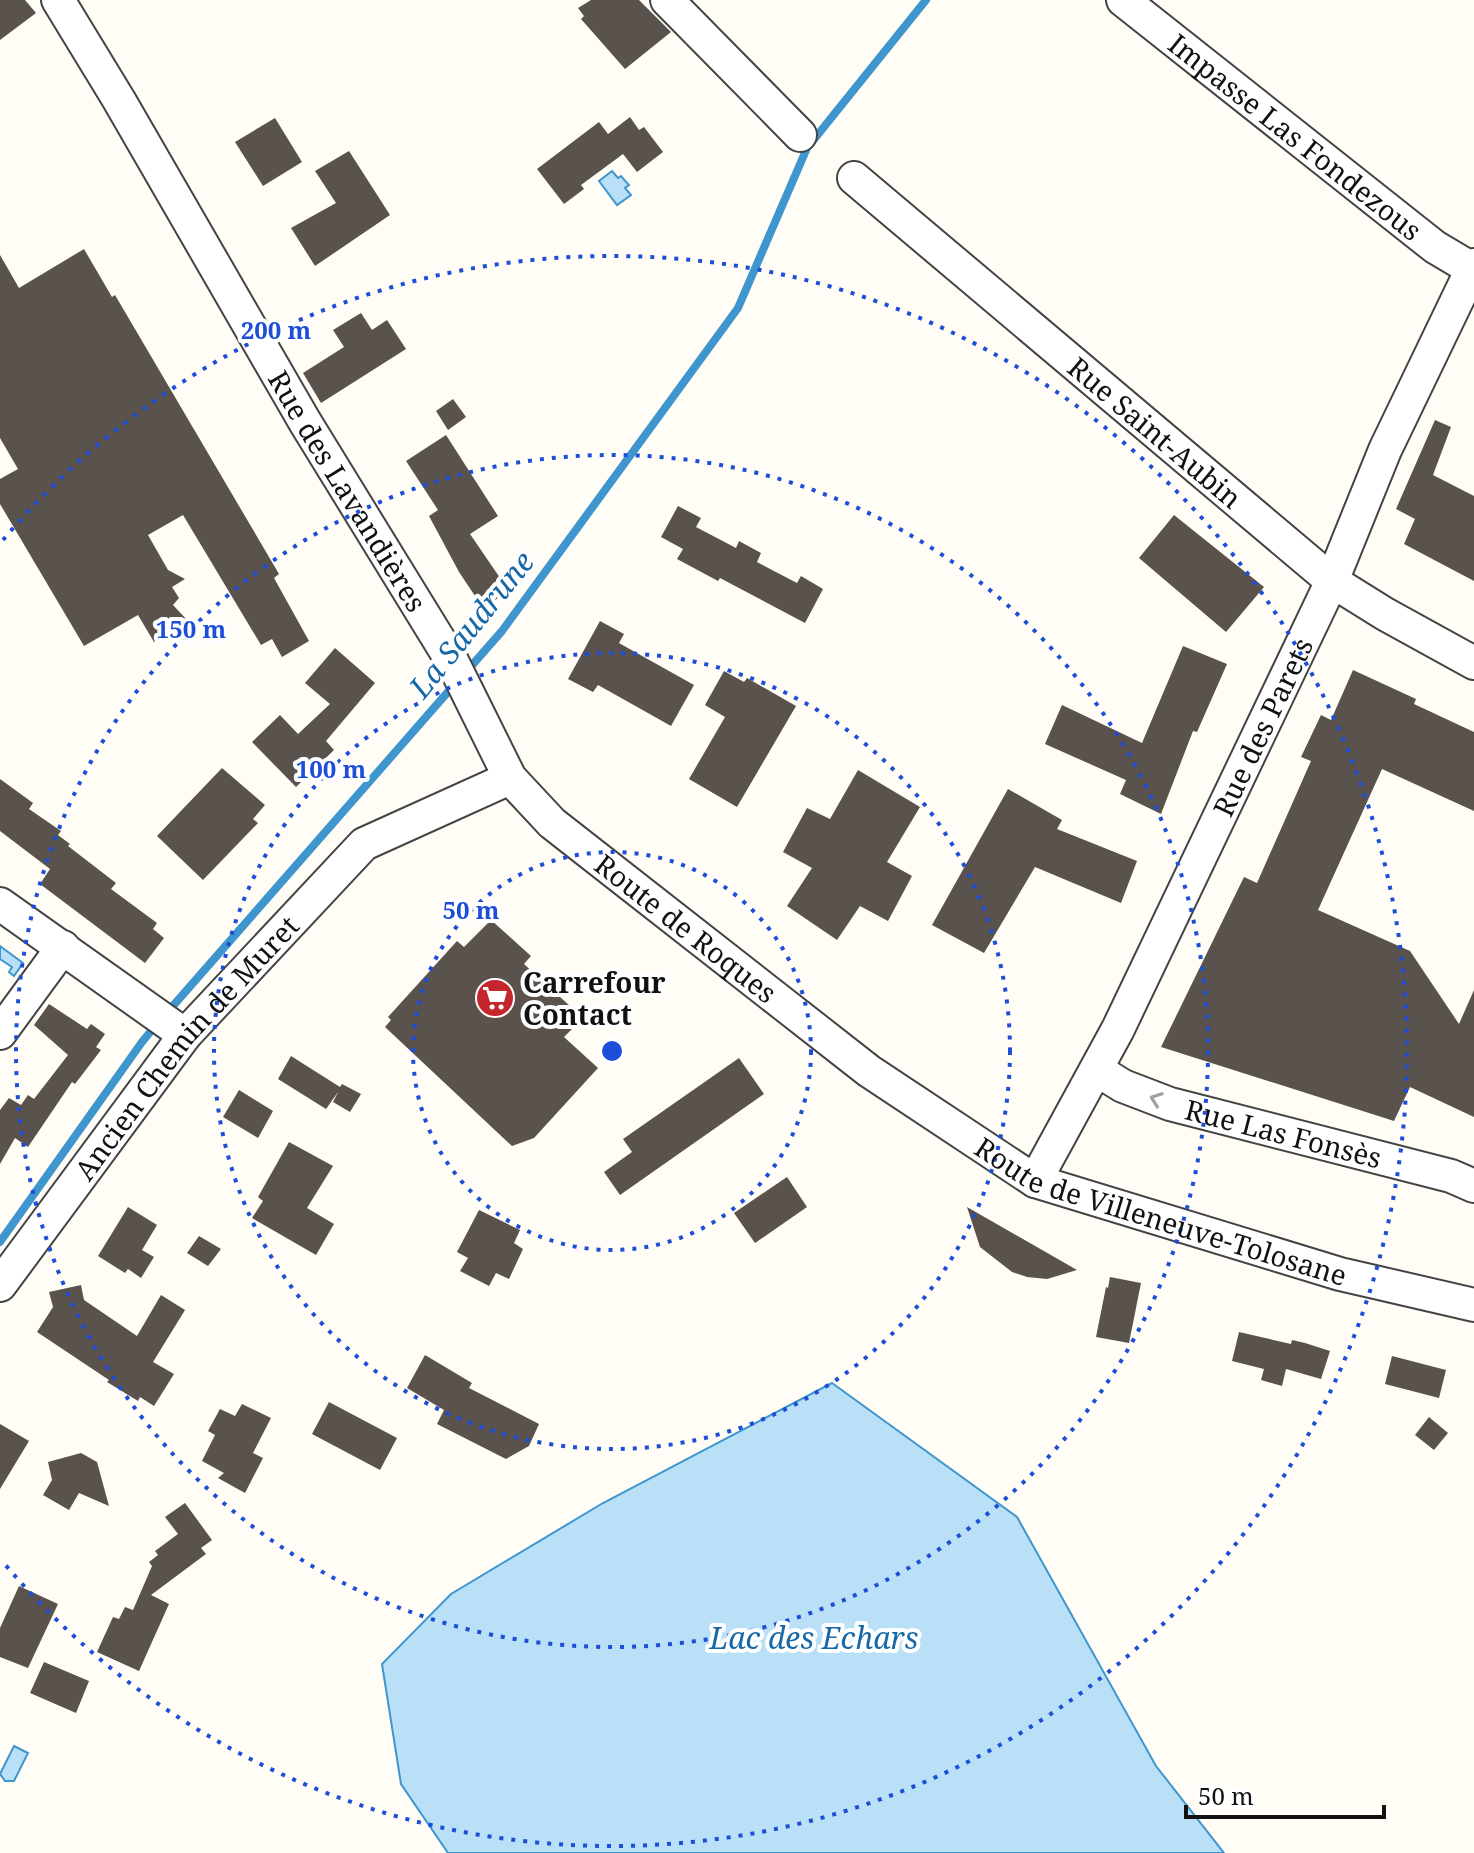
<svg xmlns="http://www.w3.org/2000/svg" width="1474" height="1853" font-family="'Noto Serif',serif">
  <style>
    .water { fill: #b9e0f7; stroke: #3f96cf; stroke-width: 2 }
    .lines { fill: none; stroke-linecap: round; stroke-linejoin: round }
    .stream { stroke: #3f96cf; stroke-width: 8 }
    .building { fill: #5a524d }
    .minor-casing { stroke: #444; stroke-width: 36 }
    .minor { stroke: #fff; stroke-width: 32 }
    .oneway { stroke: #a0a0a0 }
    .ring { fill: none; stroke: #1d4ed8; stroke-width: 4; stroke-dasharray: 4 8 }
    .labels { text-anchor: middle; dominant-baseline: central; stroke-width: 8; stroke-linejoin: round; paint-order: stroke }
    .street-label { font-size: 28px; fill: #111; stroke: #fff }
    .poi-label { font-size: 28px; font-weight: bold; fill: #111; stroke: #fff; text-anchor: start }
    .water-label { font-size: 30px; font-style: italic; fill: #1768a6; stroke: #fff }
    .centre { fill: #1d4ed8; stroke: #fff; stroke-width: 4 }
    .ring-label { font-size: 24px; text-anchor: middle; font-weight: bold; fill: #1d4ed8; stroke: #fff; stroke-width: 8; stroke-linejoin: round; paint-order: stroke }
  </style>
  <rect width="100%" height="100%" fill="#fffdf5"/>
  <path class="water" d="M612,171l6,7 3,-2 8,9 -4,3 6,7 -14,10 -18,-24z
    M0,946l23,17 -9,13 -5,-4 3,-5 -12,-8z
    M832,1383l185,134 139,249 68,87h-776l-47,-69 -19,-120 69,-70 152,-91z
    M14,1746l14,7 -14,28h-9l-5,-7z"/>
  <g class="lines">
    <path class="stream" d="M466,672l36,-41 236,-323 69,-160 119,-148
      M165,1015l289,-330
      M0,1242l142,-200 14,-17"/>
  </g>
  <path class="building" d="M0,0h25l11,13 -36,27z
    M591,0h48l32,32 -46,37 -44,-50 3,-3 -6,-8z
    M630,117l9,13 5,-3 19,25 -26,20 -14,-18 -42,31 3,4 -20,15 -27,-35 62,-47 9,12z
    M275,118l27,44 -39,24 -28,-44z
    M349,151l41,64 -75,51 -24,-38 45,-25 -21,-32z
    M84,249l28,48 3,-2 164,279 -5,4 35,63 -27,16 -10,-18 -11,6 -78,-130 -35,20 20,35 17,9 -13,8 7,11 -6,7 16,17 -35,20 -16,-27 -54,31 -84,-142v-25l18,-10 -18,-31v-183l19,33z
    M361,313l11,17 15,-10 19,29 -85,54 -18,-30 41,-26 -11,-17z
    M453,399l13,18 -18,13 -12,-19z
    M1435,420l16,7 -18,48 41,21v85l-70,-37 11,-25 -19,-10z
    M446,435l52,81 -28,18 39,57 -26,17 -24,-36 -30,-56 9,-6 -32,-49z
    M678,506l23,12 -5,9 40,21 3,-7 22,12 -4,9 40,21 4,-7 22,13 -18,34 -85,-45 -2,3 -41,-22 6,-10 -22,-12z
    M1174,515l90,72 -38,45 -87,-74z
    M600,621l24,13 -5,9 75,42 -23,41 -73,-41 -5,7 -25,-13z
    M1183,646l44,18 -30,68 -4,-1 -32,83 -41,-20 6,-14 -81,-36 17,-39 80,38z
    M335,648l40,35 -49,58 8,9 -38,37 -44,-45 28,-27 18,19 32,-30 -25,-21z
    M1353,670l63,29 -2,5 60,28v79l-92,-42 -64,141 92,41 49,73 15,-34v127l-64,-30 -16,34 -233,-74 83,-170 13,6 54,-122 -10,-4 20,-42 10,5z
    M724,671l20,11 3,-4 49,28 -59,101 -48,-28 36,-62 -20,-12z
    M222,768l43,37 -12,14 5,4 -55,57 -46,-44z
    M858,770l62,37 -33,55 25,14 -24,45 -28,-15 -23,34 -50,-34 25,-38 -29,-16 24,-44 23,11z
    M0,779l33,24 -4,6 32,22 -3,4 12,9 -2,2 48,37 -5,6 46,34 -4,6 11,9 -19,25 -105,-79 10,-15 -50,-38z
    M1008,789l54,31 -5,9 80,32 -16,42 -86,-36 -51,86 -52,-28z
    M491,920l40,36 -7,8 59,54 -19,19 34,31 -64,70 -22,8 -127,-119 6,-7 -3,-3 69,-76 7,6z
    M49,1004l38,25 4,-5 14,10 -9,13 5,3 -26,34 -3,-2 -44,65 -13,-9 -15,26v-54l9,-12 12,7 7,-10 6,4 34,-44 -34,-30z
    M291,1056l49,31 2,-3 19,10 -11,18 -17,-10 5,-10 -12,17 -48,-30z
    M739,1058l25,36 -144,101 -16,-23 28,-20 -9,-13z
    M239,1090l34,21 -15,27 -35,-21z
    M289,1142l44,24 -26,42 27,16 -18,31 -64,-37 11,-17 -5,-4z
    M787,1177l20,30 -52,36 -21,-30z
    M128,1207l29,18 -15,25 12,7 -13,21 -13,-9 -3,4 -27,-17z
    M967,1207l110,63 -30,9 -20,-2 -15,-5 -32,-25z
    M479,1210l41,20 -6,13 9,6 -14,30 -13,-6 -7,13 -29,-15 8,-13 -11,-6z
    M199,1236l22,13 -13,17 -21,-13z
    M1110,1277l31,6 -12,60 -33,-6 10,-50 2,1z
    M81,1285l3,15 53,36 24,-41 24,15 -32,52 21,12 -20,32 -14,-9 -2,4 -31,-19 2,-2 -72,-48 16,-25 -4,-15z
    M1239,1332l52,12 1,-4 13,3 25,8 -9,28 -35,-10 -4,17 -21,-6 3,-11 -32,-8z
    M425,1355l47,28 -3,5 70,36 -10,22 -23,13 -69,-35 7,-14 -37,-22z
    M1392,1356l54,14 -7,28 -54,-14z
    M329,1402l68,36 -17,32 -68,-36z
    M242,1404l29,14 -18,35 10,5 -18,35 -27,-15 6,-5 -22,-12 13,-26 -7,-4 12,-22 15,7z
    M1429,1417l19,16 -14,17 -19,-15z
    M0,1424l29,17 -29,48z
    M81,1453l16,9 12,44 -30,-13 -10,17 -26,-15 9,-15 -4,-18z
    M185,1503l27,37 -11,8 5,6 -55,41 18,9 -30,67 -42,-19 16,-35 6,2 6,-12 8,3 19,-44 -3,-4 9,-7 -3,-4 23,-17 -13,-17z
    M19,1586l39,18 -30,64 -28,-11v-29z
    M44,1662l45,19 -13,32 -46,-20z"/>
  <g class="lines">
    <defs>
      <g id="minor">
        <path id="s1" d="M58,0l61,100 186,322 147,239 58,117 42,45 317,248 166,110 305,93 134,31"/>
        <path d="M667,0l133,135"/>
        <path id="s2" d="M1123,0l312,247 37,22"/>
        <path id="s3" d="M854,178l478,403 53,33 89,49"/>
        <path d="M0,904l185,131"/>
        <path d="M0,1033l63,-86"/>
        <path id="s4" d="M1097,1070l26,16 47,18 281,72 23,10"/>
        <path id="s5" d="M1035,1181l83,-152 214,-448 53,-131 89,-185"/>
        <path id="s6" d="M0,1285l185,-250 179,-191 146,-66"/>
      </g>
    </defs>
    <use href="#minor" class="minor-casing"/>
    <use href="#minor" class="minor"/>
  </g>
  <defs><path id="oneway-chevron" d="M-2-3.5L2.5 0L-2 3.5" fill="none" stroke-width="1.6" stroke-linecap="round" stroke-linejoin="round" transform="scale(2)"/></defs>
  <use class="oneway" href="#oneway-chevron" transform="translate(1156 1099) rotate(-160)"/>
  <g class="ring">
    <circle cx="612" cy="1051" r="199"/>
    <circle cx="612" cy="1051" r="398"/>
    <circle cx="612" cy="1051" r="596"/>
    <path d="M3 540A795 795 0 1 1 3 1562"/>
  </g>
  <defs>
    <symbol id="supermarket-disc" viewBox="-11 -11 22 22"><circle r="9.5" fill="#c4262e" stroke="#fff"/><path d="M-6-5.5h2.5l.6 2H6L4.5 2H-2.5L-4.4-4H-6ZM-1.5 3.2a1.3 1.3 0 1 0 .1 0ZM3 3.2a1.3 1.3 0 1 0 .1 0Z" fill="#fff"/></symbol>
  </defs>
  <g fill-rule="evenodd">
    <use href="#supermarket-disc" x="473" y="976" width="44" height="44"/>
  </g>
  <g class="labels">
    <g class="street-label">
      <text stroke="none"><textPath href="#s2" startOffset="220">Impasse Las Fondezous</textPath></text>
      <text stroke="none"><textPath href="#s3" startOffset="394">Rue Saint-Aubin</textPath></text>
      <text stroke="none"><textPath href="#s1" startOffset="570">Rue des Lavandières</textPath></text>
      <text stroke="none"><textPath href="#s5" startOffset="508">Rue des Parets</textPath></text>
      <text stroke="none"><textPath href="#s1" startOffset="1132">Route de Roques</textPath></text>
      <text stroke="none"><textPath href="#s6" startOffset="302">Ancien Chemin de Muret</textPath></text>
      <text stroke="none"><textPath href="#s4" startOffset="198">Rue Las Fonsès</textPath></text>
      <text stroke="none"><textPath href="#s1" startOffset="1692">Route de Villeneuve-Tolosane</textPath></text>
    </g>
    <g class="poi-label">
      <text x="523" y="982">Carrefour<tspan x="523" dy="32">Contact</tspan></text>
    </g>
    <g class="water-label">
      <text transform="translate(471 624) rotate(-51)">La Saudrune</text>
      <text x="814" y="1637">Lac des Echars</text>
    </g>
  </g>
  <circle cx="612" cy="1051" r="12" class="centre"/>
  <g class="ring-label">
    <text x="276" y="339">200 m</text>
    <text x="191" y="638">150 m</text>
    <text x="331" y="778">100 m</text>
    <text x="471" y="919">50 m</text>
  </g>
  <path d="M1186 1805v12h198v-12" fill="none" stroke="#111111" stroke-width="4"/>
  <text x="1198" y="1805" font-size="24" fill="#111111" stroke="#ffffff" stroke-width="6" paint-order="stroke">50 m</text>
</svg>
